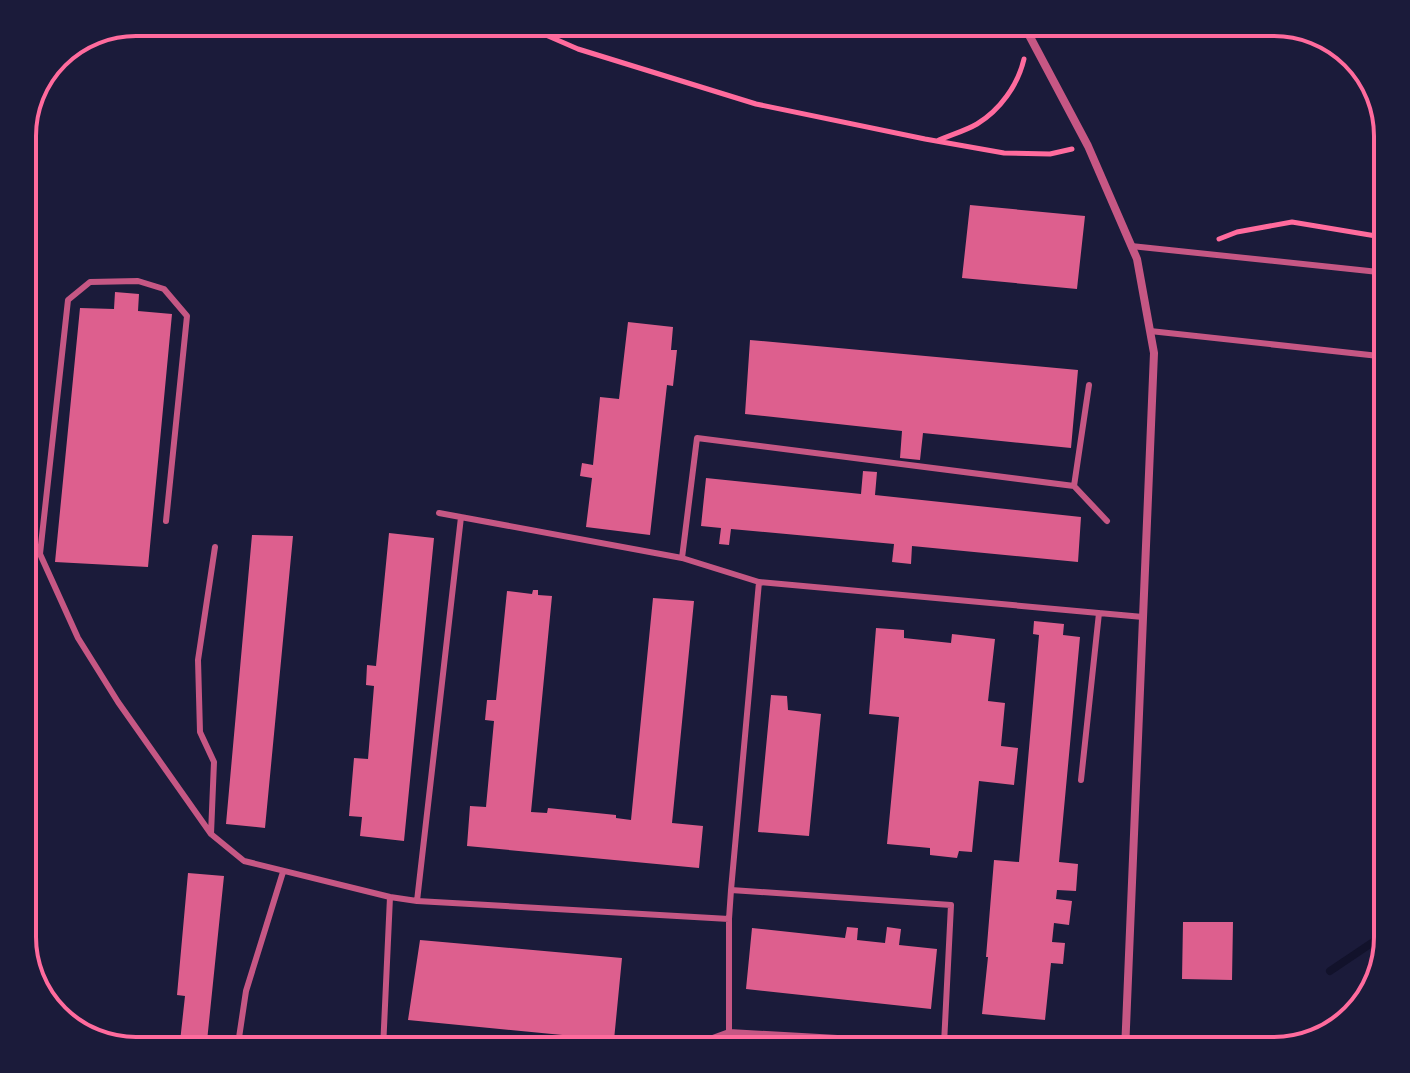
<svg xmlns="http://www.w3.org/2000/svg" width="1410" height="1073" font-family="Overpass,sans-serif">
  <style>
    .lines { fill: none; stroke-linecap: round; stroke-linejoin: round }
    .stream { stroke: #12122b; stroke-width: 8 }
    .building { fill: #dd5f8e }
    .path { stroke: #ff6b9d; stroke-width: 5 }
    .service { stroke: #c65784; stroke-width: 6 }
    .minor { stroke: #c65784; stroke-width: 8 }
    .rim { fill: none; stroke: #ff6b9d; stroke-width: 4 }
  </style>
  <rect width="100%" height="100%" fill="#1b1b3a"/>
  <g class="lines">
    <path class="stream" d="M1330,971l58,-39"/>
  </g>
  <path class="building" d="M970,205l115,11 -8,73 -115,-11z
    M115,292l24,2 -1,17 34,3 -24,253 -93,-5 25,-254 34,1z
    M628,322l45,5 -2,23h6l-4,36 -6,-1 -17,150 -64,-8 6,-49 -12,-2 2,-13 11,2 7,-68 19,2z
    M750,340l328,30 -7,78 -148,-15 -3,27 -20,-2 2,-27 -157,-17z
    M863,471l14,1 -2,23 206,22 -3,45 -166,-16 -1,18 -19,-2 2,-18 -163,-15 -2,16 -10,-1 2,-16 -20,-2 5,-48 155,16z
    M389,533l45,5 -30,303 -44,-5 2,-19 -13,-1 5,-58 14,1 6,-73 -8,-1 1,-20 9,1z
    M252,535l41,1 -28,292 -39,-4z
    M533,590h5v5l14,1 -21,216 16,1 1,-5 68,7v3l15,2 22,-222 41,3 -22,222 31,3 -4,42 -232,-22 3,-40 16,1 8,-86 -9,-1 2,-20h9l11,-109 25,3z
    M1034,621l30,3 -1,11 17,2 -21,225 19,2 -2,27 -19,-1 -1,9 16,2 -3,24 -15,-2 -2,19 13,1 -2,21 -12,-1 -6,57 -63,-6 6,-57h-2l8,-97 25,2 20,-227 -6,-1z
    M876,628l28,2v8l47,5 1,-9 43,5 -7,62 17,2 -4,43 17,2 -4,37 -35,-4 -7,71 -13,-1 -2,7 -27,-3v-7l-43,-4 12,-127 -30,-3z
    M771,695l16,1 1,14 33,4 -12,122 -51,-4z
    M188,873l36,3 -18,175h-27l6,-55 -8,-1z
    M1183,922h50l-1,58 -50,-1z
    M847,927l11,1 -1,12 28,3 2,-16 14,2 -2,16 38,4 -6,60 -185,-20 6,-61 93,10z
    M420,940l202,18 -8,82 -206,-20z"/>
  <g class="lines">
    <path class="path" d="M516,22l62,27 178,55 169,35 79,14 46,1 22,-5
      M937,141c13,-6 28,-10 40,-17 23,-14 41,-39 47,-65
      M1219,239l18,-7 55,-10 96,16"/>
    <path class="service" d="M1131,246l257,27
      M1150,331l238,26
      M1074,486l15,-101
      M439,513l243,45 77,24 -28,308 -2,29v113
      M166,521l21,-205 -23,-27 -26,-8 -48,1 -22,18 -28,254 38,84 40,64 93,132 33,27 146,36 27,4 312,18
      M682,558l15,-120 377,48 33,35
      M759,582l384,35
      M1081,780l18,-167
      M211,834l3,-72 -14,-30 -2,-72 17,-113
      M731,890l220,15 -7,139
      M390,897l-7,152 17,2
      M417,901l44,-384
      M237,1051l9,-60 37,-119
      M677,1051l52,-19 215,12 73,7"/>
    <path class="minor" d="M1026,22l3,13 59,111 49,113 17,94 -29,698"/>
  </g>
  <path d="M0 0H1410V1073H0ZM136 36H1274A100 100 0 0 1 1374 136V937A100 100 0 0 1 1274 1037H136A100 100 0 0 1 36 937V136A100 100 0 0 1 136 36Z" fill="#1b1b3a" fill-rule="evenodd"/>
  <path class="rim" d="M136 36H1274A100 100 0 0 1 1374 136V937A100 100 0 0 1 1274 1037H136A100 100 0 0 1 36 937V136A100 100 0 0 1 136 36Z"/>
</svg>
